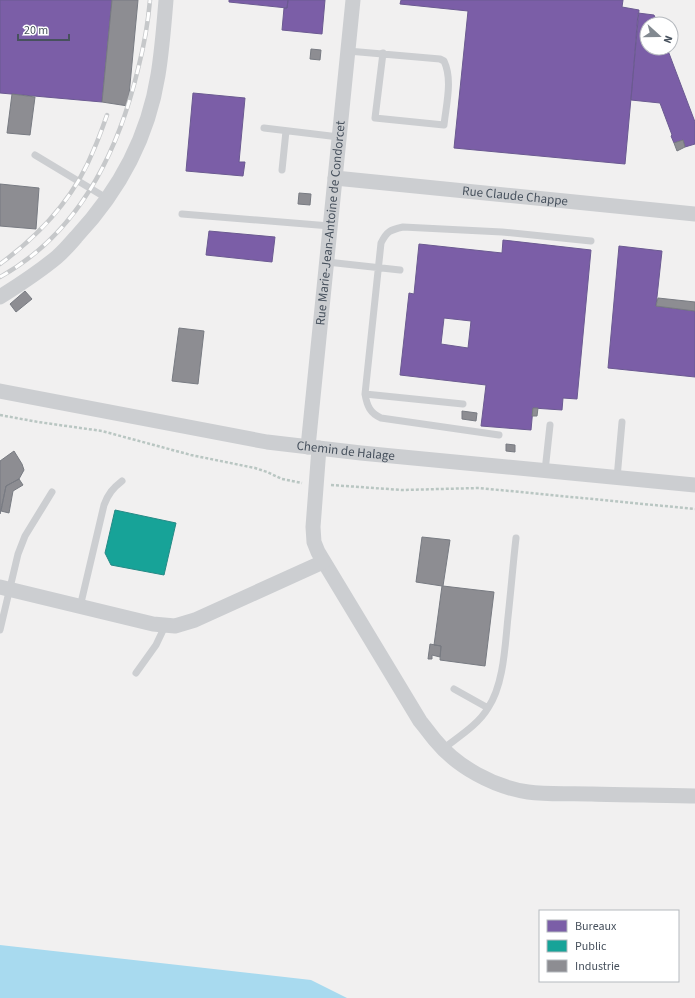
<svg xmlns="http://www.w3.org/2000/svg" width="695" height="998" font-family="'Source Sans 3',sans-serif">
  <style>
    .water { fill: #a8daef }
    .offices { fill: #7b5ea7; stroke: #6b5a91; fill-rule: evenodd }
    .public { fill: #17a398; stroke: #258a86 }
    .industry { fill: #8d8d92; stroke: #787b82 }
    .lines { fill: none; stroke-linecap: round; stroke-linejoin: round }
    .path { stroke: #b9c6c2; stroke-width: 2.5; stroke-dasharray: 3 2; stroke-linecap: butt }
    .service { stroke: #ccced1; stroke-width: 7 }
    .minor { stroke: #ccced1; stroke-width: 15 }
    .rail-casing { stroke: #c6c8ca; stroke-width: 4.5 }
    .rail { stroke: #fff; stroke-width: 3; stroke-dasharray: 9; stroke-linecap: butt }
    .labels { text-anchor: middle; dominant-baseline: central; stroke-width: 4; stroke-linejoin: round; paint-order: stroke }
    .street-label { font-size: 13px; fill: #47515d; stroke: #fff }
  </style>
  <rect width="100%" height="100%" fill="#f1f0f0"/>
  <path class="water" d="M0,945l311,35 36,18h-347z"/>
  <path class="offices" d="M0,0h112l-10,102 -102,-9z
    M229,0h59l-1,8 -58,-6z
    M288,0h37l-3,34 -40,-4 2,-22h3z
    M401,0h222l-1,7 17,3 -14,154 -171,-16 14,-137 -68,-7z
    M638,13l16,2 4,9h-11v24h20l28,74v22l-10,3 -2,-7 -9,3 -3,-7 1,-1 -12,-32 -29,-3z
    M193,93l52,5 -6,64h6l-2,14 -57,-5z
    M209,231l66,6 -3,25 -66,-7z
    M503,240l88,10 -14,149 -14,-1 -1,12 -29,-2 -2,22 -50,-4 5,-41 -86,-10 9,-82 5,1 5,-50 83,9zM444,318l27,3 -3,27 -27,-4z
    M619,246l43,5 -6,55 39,5v66l-87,-9z"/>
  <path class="public" d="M115,510l61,13 -12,52 -53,-10 -6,-12z"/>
  <path class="industry" d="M112,0h26l-10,106 -26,-4z
    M311,49l10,1 -1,10 -10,-1z
    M12,94l23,3 -5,38 -23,-2z
    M683,140l2,7 -8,4 -3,-8z
    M0,184l39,4 -3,41 -36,-3z
    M299,193l12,1 -1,11 -12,-1z
    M25,291l7,8 -16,13 -6,-8z
    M658,298l37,4v9l-39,-5z
    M179,328l25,3 -6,53 -26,-3z
    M533,408h5l-1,8h-5z
    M462,411l15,2 -1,8 -14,-2z
    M506,444l9,1v7l-9,-1z
    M14,451l8,13 2,6 -5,9 -13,7 -6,28v-53z
    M19,479l4,6 -10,6 -4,22 -8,-2 5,-25z
    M422,537l28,3 -7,46 51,6 -9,74 -45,-6 1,-14 -7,-1 8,-59 -26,-4z
    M430,644l11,2 -1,11 -8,-2v4h-4z"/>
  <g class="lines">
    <path class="path" d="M0,415l38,7 64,9 89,24 64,13 12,4 15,7 20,4
      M331,485l71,5 77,-2 216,21"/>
    <path class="service" d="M348,51l92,8 4,2c9,19 2,44 0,64l-69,-7 8,-65
      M264,128l75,9
      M35,155l73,44
      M282,170l4,-39
      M182,214l148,12
      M327,262l73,8
      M365,394l98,10
      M499,435l-118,-17c-11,-5 -14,-12 -16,-24l16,-151c6,-12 9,-13 22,-16l99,5 89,9
      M545,471l5,-46
      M617,478l5,-56
      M80,607l24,-102c4,-11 9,-17 18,-24
      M0,630l18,-76 7,-18 27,-44
      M136,673l20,-28 9,-19
      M454,689l34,19
      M443,749c15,-12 35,-24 45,-41 16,-24 17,-63 20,-91 3,-27 5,-53 8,-79"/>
    <g class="minor">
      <path id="s1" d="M335,178l360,36"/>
      <path d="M0,297c19,-12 39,-25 57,-40 7,-6 13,-13 19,-20 43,-46 72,-99 82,-162 4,-24 6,-50 8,-75"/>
      <path id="s2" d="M0,391l267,51 94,11 334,32"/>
      <path id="s3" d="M308,447l45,-447"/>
      <path d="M319,448l-6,79 1,15 4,10 102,169c5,6 10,13 15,19 22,27 59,47 93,52 21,3 43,1 64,2 34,1 69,1 103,2"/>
      <path d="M0,587l153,37 22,2 20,-6 128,-58"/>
    </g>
    <defs>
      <path id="rail" d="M0,264c41,-30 75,-67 94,-115 5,-11 9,-23 13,-34
        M0,277c79,-44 118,-124 138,-208 6,-23 10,-46 12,-69"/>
    </defs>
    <use href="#rail" class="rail-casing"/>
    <use href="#rail" class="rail"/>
  </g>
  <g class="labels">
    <g class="street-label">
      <text stroke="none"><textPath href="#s1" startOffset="181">Rue Claude Chappe</textPath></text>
      <text stroke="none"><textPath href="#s3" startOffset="225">Rue Marie-Jean-Antoine de Condorcet</textPath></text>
      <text stroke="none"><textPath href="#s2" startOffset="351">Chemin de Halage</textPath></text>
    </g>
  </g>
  <rect x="539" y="910" width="140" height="72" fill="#ffffff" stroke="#b5b9be"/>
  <rect x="547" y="920" width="20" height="12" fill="#7b5ea7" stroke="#b5b9be"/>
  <text x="575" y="930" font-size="12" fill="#47515d">Bureaux</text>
  <rect x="547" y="940" width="20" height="12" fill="#17a398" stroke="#b5b9be"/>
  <text x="575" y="950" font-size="12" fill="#47515d">Public</text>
  <rect x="547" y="960" width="20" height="12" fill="#8d8d92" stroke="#b5b9be"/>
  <text x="575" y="970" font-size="12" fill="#47515d">Industrie</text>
  <g transform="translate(659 36) rotate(111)"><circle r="19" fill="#ffffff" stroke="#b5b9be"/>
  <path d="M0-3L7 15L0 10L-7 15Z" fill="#828990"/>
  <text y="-6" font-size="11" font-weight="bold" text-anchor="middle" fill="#47515d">N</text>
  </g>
  <path d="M18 34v6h51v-6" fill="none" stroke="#47515d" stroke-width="2"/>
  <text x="24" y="34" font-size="12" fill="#47515d" stroke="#ffffff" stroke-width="3" paint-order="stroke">20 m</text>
</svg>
